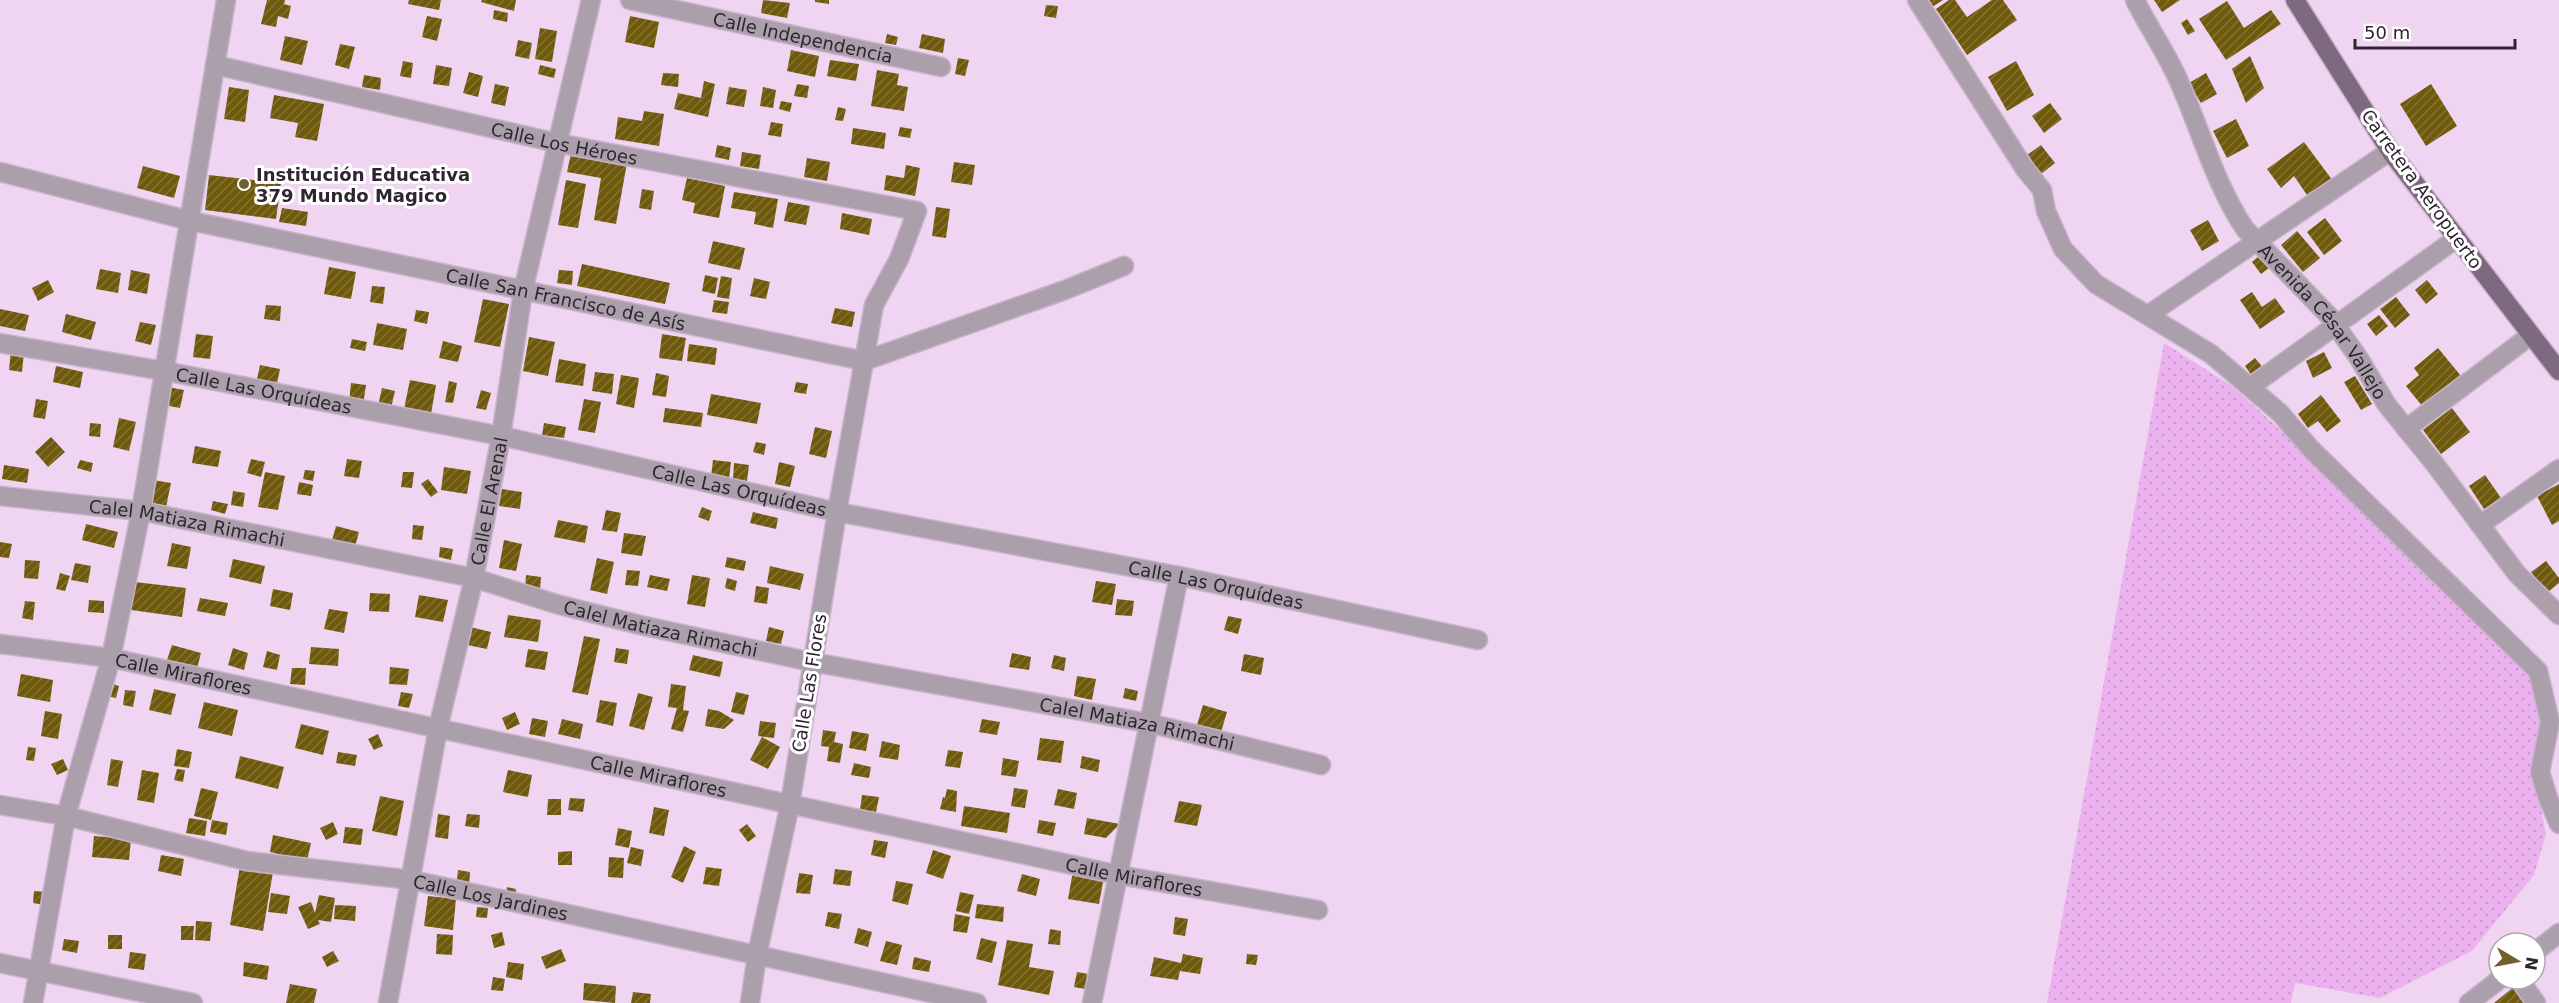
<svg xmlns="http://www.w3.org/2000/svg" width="2559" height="1003" font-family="'DejaVu Sans',sans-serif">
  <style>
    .green { fill: url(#green-dots) }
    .building { fill: url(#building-hatch) }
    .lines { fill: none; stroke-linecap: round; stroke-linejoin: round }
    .minor-casing { stroke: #c9b2cb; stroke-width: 21 }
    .major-casing { stroke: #c9b2cb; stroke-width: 21 }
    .minor { stroke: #aa9fab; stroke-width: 18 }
    .major { stroke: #7e6a7f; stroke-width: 18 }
    .poi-dot { fill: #71602e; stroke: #fff; stroke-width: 2 }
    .labels { text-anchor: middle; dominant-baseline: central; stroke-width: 6; stroke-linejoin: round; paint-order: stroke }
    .street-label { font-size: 18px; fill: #2f2530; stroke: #fff }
    .poi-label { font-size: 18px; font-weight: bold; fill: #2f2530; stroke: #fff; text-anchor: start }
  </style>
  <defs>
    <pattern id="green-dots" width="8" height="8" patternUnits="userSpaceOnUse" patternTransform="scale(1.5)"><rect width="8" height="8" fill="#ecb2f0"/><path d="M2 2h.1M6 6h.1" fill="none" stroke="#cb99ce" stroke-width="1.8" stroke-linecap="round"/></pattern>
    <pattern id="building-hatch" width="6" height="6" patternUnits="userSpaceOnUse" patternTransform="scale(1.5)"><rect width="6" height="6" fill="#6f5a0c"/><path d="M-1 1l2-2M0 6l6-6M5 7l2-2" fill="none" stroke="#847339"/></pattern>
  </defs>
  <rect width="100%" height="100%" fill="#f0d5f2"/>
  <path class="green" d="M2164,343l68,43 89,81 213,207 10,50 -8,57 10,53 -12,41 -62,76 -92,47 -85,-15 -4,20h-244z"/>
  <path class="building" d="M267,0h18l-1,4 7,2 -3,13 -10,-3 -2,11 -15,-3z
    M409,0h32l-2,10 -31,-6z
    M482,0h34l-2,11 -33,-9z
    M763,0l27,3 -3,15 -26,-5z
    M815,0h14v4l-14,-2z
    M1927,0h16l-11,7z
    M1949,0h6l12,17 25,-17h11l14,20 -50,35 -31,-46z
    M2154,0h26l-18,12z
    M2227,1l17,27 27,-18 10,14 -55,36 -27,-41z
    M1046,5l12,1 -2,12 -12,-2z
    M494,10l14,3 -1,9 -14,-3z
    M427,16l15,3 -5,22 -15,-4z
    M630,16l29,6 -5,26 -29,-6z
    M2187,19l8,12 -7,4 -7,-12z
    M540,28l17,3 -5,31 -17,-3z
    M887,34l11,3 -2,8 -11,-2z
    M922,34l23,5 -2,14 -24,-5z
    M285,36l23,5 -6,24 -22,-5z
    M518,40l14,3 -3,16 -14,-3z
    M340,44l15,3 -6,22 -14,-4z
    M791,50l28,6 -4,21 -28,-6z
    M2250,56l14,32 -18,15 -14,-34z
    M958,58l11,2 -4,16 -10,-2z
    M830,60l29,4 -3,17 -29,-5z
    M403,61l10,2 -2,15 -11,-2z
    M2016,61l18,34 -27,16 -19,-34z
    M436,65l16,3 -3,18 -16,-2z
    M540,65l16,4 -2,9 -16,-4z
    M877,70l22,4 -2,11 11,2 -4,24 -33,-5z
    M469,72l14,4 -5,21 -15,-4z
    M663,73l16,1 -1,13 -17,-2z
    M2206,73l11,21 -16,9 -12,-20z
    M364,75l17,3 -1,12 -18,-3z
    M704,81l11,3 -7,33 -34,-8 4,-16 23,5z
    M495,84l14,3 -4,19 -14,-3z
    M797,84l12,2 -2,12 -13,-2z
    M2431,84l26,42 -31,20 -26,-42z
    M229,87l20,3 -4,32 -21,-3z
    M729,87l18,3 -3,17 -18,-3z
    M763,87l13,3 -3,18 -13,-2z
    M274,95l50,9 -7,37 -22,-4 3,-14 -28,-5z
    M781,101l11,2 -2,9 -11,-3z
    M2050,103l12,16 -18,14 -12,-17z
    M838,107l8,2 -3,12 -8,-1z
    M644,111l20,3 -5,32 -44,-7 3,-22 24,4z
    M2236,119l13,27 -22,12 -14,-27z
    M771,122l12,2 -2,13 -13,-2z
    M900,127l12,2 -2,9 -12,-2z
    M853,128l33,5 -2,16 -33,-5z
    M2304,142l29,39 -24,17 -15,-22 -13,12 -14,-19z
    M717,145l14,3 -2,12 -14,-3z
    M2041,145l14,18 -14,11 -14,-19z
    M742,152l19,3 -2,14 -19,-3z
    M571,153l56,10 -11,61 -22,-4 7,-42 -34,-6z
    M807,158l23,4 -3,19 -23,-4z
    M954,162l21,3 -3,20 -21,-3z
    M906,165l14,3 -5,28 -31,-6 2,-15 18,3z
    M143,166l37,10 -6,22 -37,-10z
    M209,175l72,8 -5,36 -71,-9z
    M687,178l38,8 -6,32 -26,-5 2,-10 -13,-3z
    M566,180l20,4 -8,44 -20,-3z
    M642,189l12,2 -3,19 -12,-2z
    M734,192l44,7 -5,29 -19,-4 2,-12 -25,-4z
    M788,202l22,4 -4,19 -22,-4z
    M936,207l14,2 -4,29 -14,-2z
    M282,208l26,4 -2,14 -27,-4z
    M842,213l30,6 -3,16 -29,-6z
    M2325,218l17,23 -18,14 -17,-23z
    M2208,220l11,21 -17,10 -12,-21z
    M2297,231l23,27 -17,14 -22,-27z
    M713,241l32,7 -5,22 -32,-7z
    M2264,252l10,12 -13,10 -9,-12z
    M582,264l88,19 -5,21 -88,-18z
    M329,267l27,5 -5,27 -27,-5z
    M100,269l21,4 -3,20 -22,-4z
    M131,270l19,4 -3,20 -19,-4z
    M559,270l14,1 -1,14 -15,-2z
    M705,275l13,3 -3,16 -13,-3z
    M721,276l11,2 -3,21 -12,-2z
    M754,278l16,4 -4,17 -16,-3z
    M48,280l6,12 -16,9 -6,-13z
    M2427,280l11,14 -12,10 -11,-14z
    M372,286l13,1 -2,17 -13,-2z
    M2252,292l10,15 13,-9 10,14 -25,17 -20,-29z
    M2396,297l14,18 -15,13 -15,-19z
    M483,299l26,5 -9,43 -26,-5z
    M714,300l15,2 -2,12 -15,-2z
    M266,305l15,1 -1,15 -16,-2z
    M835,308l20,4 -3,15 -21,-4z
    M0,309l29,6 -4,16 -25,-5z
    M416,310l13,2 -2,12 -13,-3z
    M66,314l30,8 -5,18 -29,-8z
    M2379,315l9,11 -12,10 -9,-12z
    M140,322l16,3 -5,20 -16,-4z
    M377,323l30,6 -4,21 -30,-5z
    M196,334l17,2 -3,23 -17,-2z
    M662,334l24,4 -4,23 -23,-3z
    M529,337l26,5 -7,34 -25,-5z
    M352,339l15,3 -2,9 -15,-3z
    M443,341l19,5 -4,16 -19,-4z
    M689,344l28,4 -2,17 -28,-4z
    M2438,348l23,28 -38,31 -17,-21 13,-11 -5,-7z
    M11,350l13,2 -2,20 -13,-2z
    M2324,352l8,16 -19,10 -7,-17z
    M2255,358l9,11 -11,8 -8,-11z
    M559,359l27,5 -3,22 -28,-4z
    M260,365l20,4 -4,19 -20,-4z
    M56,366l27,6 -3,16 -27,-6z
    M595,372l19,2 -2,20 -20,-3z
    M656,373l13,3 -3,21 -14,-2z
    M621,375l18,3 -5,30 -18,-4z
    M2355,376l17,28 -11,6 -17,-28z
    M410,380l26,5 -5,29 -27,-5z
    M449,381l8,2 -4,20 -8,-1z
    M796,382l12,2 -2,10 -12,-2z
    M351,383l15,2 -3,20 -14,-2z
    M168,387l16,3 -4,18 -16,-3z
    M382,388l13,3 -4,17 -13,-2z
    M481,390l10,3 -5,17 -10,-2z
    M711,394l50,9 -4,21 -50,-9z
    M2321,395l20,26 -14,11 -9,-11 -10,7 -10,-14z
    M36,399l12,2 -3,18 -12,-2z
    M584,399l17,3 -6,31 -17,-3z
    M665,408l38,5 -2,14 -38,-5z
    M2452,408l18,24 -29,22 -18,-24z
    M119,418l17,4 -7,29 -16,-4z
    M90,423l11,1 -1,13 -11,-1z
    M544,423l22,4 -2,11 -22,-3z
    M815,427l17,4 -6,27 -17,-4z
    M51,437l14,15 -17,15 -13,-15z
    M756,442l10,2 -2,11 -11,-3z
    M195,446l26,5 -3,16 -26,-4z
    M251,459l14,3 -4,15 -14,-4z
    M347,459l15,2 -3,17 -15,-2z
    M80,460l13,3 -2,9 -14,-4z
    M713,460l18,2 -2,17 -18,-2z
    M779,462l16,4 -5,21 -15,-3z
    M734,463l15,2 -2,16 -14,-2z
    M4,465l25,4 -2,14 -25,-4z
    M444,467l27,4 -4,23 -26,-4z
    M305,470l10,1 -2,10 -10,-2z
    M265,472l20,4 -7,34 -20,-3z
    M403,472h11l-2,16 -11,-1z
    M2485,475l16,23 -17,11 -15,-23z
    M428,479l10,13 -7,5 -10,-13z
    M153,480l18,3 -6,29 -17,-3z
    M299,482l14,3 -2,11 -14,-2z
    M2559,484v37l-7,4 -15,-29z
    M502,489l20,3 -2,17 -21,-3z
    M233,491l12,2 -2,14 -12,-2z
    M213,501l15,3 -3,10 -14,-4z
    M702,507l10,4 -3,10 -11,-4z
    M606,510l15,3 -4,19 -15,-2z
    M753,512l25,6 -2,11 -26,-6z
    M558,520l30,6 -3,17 -31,-6z
    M86,524l32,8 -4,16 -32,-8z
    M413,525l11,1 -2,14 -10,-1z
    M336,526l23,6 -5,18 -23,-6z
    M624,533l22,3 -4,20 -21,-3z
    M504,540l18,4 -6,27 -17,-3z
    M0,542l12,2 -3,14 -9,-1z
    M172,543l19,4 -4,22 -20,-3z
    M440,547l13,2 -2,11 -12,-3z
    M727,557l19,4 -2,10 -19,-4z
    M597,558l17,4 -7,32 -17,-4z
    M233,559l32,7 -4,18 -32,-7z
    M25,560l15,1 -2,18 -14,-1z
    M2546,561l13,17v5l-12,10 -16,-21z
    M75,563l16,3 -3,17 -17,-3z
    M770,566l34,8 -4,16 -33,-7z
    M627,570l13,1 -2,15 -13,-1z
    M60,573l10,3 -5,15 -9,-2z
    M526,575l15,2 -1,13 -15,-1z
    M650,575l20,4 -3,12 -20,-4z
    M692,575l18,3 -5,29 -18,-3z
    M727,578l10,3 -2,10 -10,-3z
    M1096,581l20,3 -4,21 -20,-3z
    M135,582l51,6 -4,29 -51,-7z
    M756,586l13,2 -2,16 -13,-2z
    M273,589l20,4 -3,17 -20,-4z
    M370,593l20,1 -1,18 -20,-1z
    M419,595l29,5 -5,22 -28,-5z
    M200,598l28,5 -3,13 -28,-5z
    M1117,599l17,2 -2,15 -17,-1z
    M89,600l15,1v12l-16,-1z
    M25,601l10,1 -2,18 -11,-2z
    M329,609l19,3 -4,21 -20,-4z
    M508,615l33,5 -3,22 -34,-5z
    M1228,616l14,3 -4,15 -14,-4z
    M466,626l25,6 -4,17 -25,-5z
    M769,627l15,4 -3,13 -15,-3z
    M584,636l16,3 -12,56 -16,-3z
    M172,645l29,8 -5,19 -30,-9z
    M311,647l28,2 -1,17 -29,-2z
    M233,648l15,5 -4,17 -16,-5z
    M616,648l13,2 -2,14 -13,-2z
    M528,649l20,3 -3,18 -20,-3z
    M267,651l13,4 -3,15 -14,-3z
    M1012,653l19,4 -2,13 -20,-3z
    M1244,654l20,4 -3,17 -20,-4z
    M693,655l30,7 -3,15 -31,-7z
    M1054,655l12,3 -2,13 -13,-3z
    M390,667l19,2 -2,16 -18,-1z
    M292,668h14l-1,17 -15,-1z
    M21,674l32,6 -3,22 -33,-6z
    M1077,676l19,3 -4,21 -18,-4z
    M110,683l9,3 -3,12 -10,-2z
    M671,684l15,2 -3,24 6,1 -6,21 -12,-3 6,-21 -9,-1z
    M1125,688l13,3 -2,10 -13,-3z
    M154,689l22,5 -5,21 -22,-5z
    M125,690l11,1 -3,16 -10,-2z
    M401,692l12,2 -4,14 -11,-2z
    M736,692l13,3 -5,20 -13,-3z
    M638,693l15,4 -9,33 -15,-4z
    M600,700l17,3 -4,23 -17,-4z
    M204,702l34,8 -6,26 -34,-8z
    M1203,705l24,7 -6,20 -24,-7z
    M708,709l11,2 15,9 -10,9 -19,-3z
    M45,711l17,3 -4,25 -17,-3z
    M515,712l5,12 -13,6 -5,-12z
    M532,718l16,3 -3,16 -16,-3z
    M562,719l21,5 -3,15 -22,-5z
    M982,719l18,3 -3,13 -18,-3z
    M760,721l16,2 -2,15 -16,-2z
    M301,724l28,7 -6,24 -28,-7z
    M823,730l13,2 -2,10 9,2 -3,19 -13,-2 2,-14 -8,-1z
    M852,731l17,3 -3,17 -17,-3z
    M378,734l5,12 -9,4 -6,-11z
    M762,737l18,10 -12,22 -18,-9z
    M1040,738l24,3 -3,22 -24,-3z
    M882,741l18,4 -2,15 -19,-3z
    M28,747l8,1 -2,13 -8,-1z
    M177,749l15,3 -3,16 -15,-2z
    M948,750l15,2 -3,16 -15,-2z
    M338,752l19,3 -2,11 -19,-3z
    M240,756l44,11 -6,22 -43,-11z
    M1082,756l18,4 -2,12 -18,-4z
    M1003,758l16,3 -3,16 -15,-2z
    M63,759l5,11 -11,5 -6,-11z
    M111,759l12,2 -5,26 -11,-2z
    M854,763l17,4 -2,11 -18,-3z
    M177,769l8,1 -2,12 -9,-2z
    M142,770l17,3 -5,30 -17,-3z
    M508,770l24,5 -4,22 -25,-5z
    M201,788l17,4 -7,28 -17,-4z
    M1014,788l14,2 -3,18 -14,-2z
    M947,789l10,2 -1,21 -16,-3 3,-12 2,1z
    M1058,789l19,4 -3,16 -20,-4z
    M862,795l17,2 -3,15 -16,-2z
    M380,796l24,5 -7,35 -25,-5z
    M570,798l15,1 -2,13 -15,-2z
    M548,799h13v16h-14z
    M1179,801l23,4 -5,21 -23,-4z
    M964,806l46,7 -3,20 -46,-7z
    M654,807l15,3 -5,26 -15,-3z
    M438,814l12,2 -2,23 -13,-2z
    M467,814l13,1 -1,13 -14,-2z
    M189,818l18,3 -2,15 -19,-3z
    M1087,818l33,6 -14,14 -22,-4z
    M212,820l16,3 -2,12 -16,-3z
    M1039,820l17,3 -3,13 -16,-3z
    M333,822l5,12 -12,6 -6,-12z
    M747,824l9,12 -8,6 -9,-12z
    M345,827l18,2 -2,16 -18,-2z
    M618,828l14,3 -3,17 -14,-3z
    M273,835l38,8 -4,18 -37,-9z
    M94,836l37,3 -2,21 -37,-3z
    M874,840l14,2 -3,16 -14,-3z
    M684,846l12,6 -13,31 -12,-6z
    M631,847l13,3 -3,16 -14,-3z
    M933,850l18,6 -8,23 -17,-6z
    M572,851v14h-14v-13z
    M161,855l23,4 -3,17 -23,-5z
    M609,857l15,1 -1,20 -15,-1z
    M240,866l33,6 -10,59 -33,-6z
    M706,867l16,2 -3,17 -16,-2z
    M835,869l17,2 -2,15 -17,-2z
    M458,870l12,2 -1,17 -13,-1z
    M1073,871l31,6 -5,27 -31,-5z
    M799,873l14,2 -3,19 -14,-1z
    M1022,874l18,5 -4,17 -19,-5z
    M896,881l17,3 -5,21 -16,-4z
    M507,887l9,2 -2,12 -9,-2z
    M34,891l12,1 -1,13 -12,-2z
    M960,892l14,3 -5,19 -13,-3z
    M271,893l19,3 -3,18 -19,-2z
    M319,895l16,3 -4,24 -13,-2 2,4 -12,5 -10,-22 13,-5 4,11z
    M428,896l28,3 -3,31 -29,-4z
    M977,904l27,3 -1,15 -28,-4z
    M335,905l21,1 -1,15 -21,-2z
    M477,907l11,1 -1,10 -11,-1z
    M828,912l14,2 -3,15 -14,-3z
    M955,914l15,3 -3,16 -14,-2z
    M1175,917l13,2 -3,17 -12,-2z
    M196,921l16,1 -2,19 -15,-1z
    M181,926h13l-1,14h-12z
    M858,928l14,4 -4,15 -14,-4z
    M1050,929l11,2 -1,14 -12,-1z
    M502,932l3,13 -11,3 -3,-13z
    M437,934l16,1 -1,20 -16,-1z
    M108,935h14v14h-14z
    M981,938l16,4 -5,21 -16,-4z
    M64,939l15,2 -2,12 -15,-3z
    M1007,940l26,4 -4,23 25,4 -5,24 -51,-10z
    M886,941l16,4 -5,20 -17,-4z
    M561,949l5,12 -20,8 -5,-12z
    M333,951l6,10 -12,6 -5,-10z
    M130,952l16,2 -2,16 -16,-2z
    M1183,954l20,4 -3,16 -20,-3 -2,9 -28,-4 4,-19 27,6z
    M1247,954l11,1 -2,10 -10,-1z
    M914,957l17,4 -2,11 -17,-3z
    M244,962l25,4 -2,14 -24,-4z
    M508,962l16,2 -2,16 -16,-3z
    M1077,972l11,2 -3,15 -11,-2z
    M493,977l12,2 -2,12 -12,-1z
    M584,983l32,3 -1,17 -32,-3z
    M290,984l27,5 -3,14h-28z
    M2515,986l14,17h-35z
    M633,992l18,2 -1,9h-19z"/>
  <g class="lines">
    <defs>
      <g id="minor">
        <path id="s1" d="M630,0l311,67"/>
        <path d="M1917,0l108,169 17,21 4,21 17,38 33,35 115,70 69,59 31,36 227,222 12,51 -10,50 8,26 11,26"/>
        <path id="s2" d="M2135,0c13,26 30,51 42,77 23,50 37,106 68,152l84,87 29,41 29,48 47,58 83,111 42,41"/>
        <path id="s3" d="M215,65l342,78 360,68 -18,48 -25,46 -37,207 -47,292 -33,151 -7,48"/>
        <path id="s4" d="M0,172l191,49 673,140 201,-71 59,-24"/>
        <path d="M2148,315l242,-164"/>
        <path id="s5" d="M0,343l164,28 337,65 336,76 342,64 299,64"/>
        <path d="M2250,387l207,-149"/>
        <path d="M2406,429l125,-94"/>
        <path id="s6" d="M0,496l141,15 333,67 82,26 84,21 172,37 336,61 173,42"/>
        <path d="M2480,525l79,-56"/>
        <path id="s7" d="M0,644l111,14 1008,217 199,35"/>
        <path id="s8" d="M0,805l66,11 181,45 165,19 565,123"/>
        <path d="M2535,952l24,-19"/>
        <path d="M0,963l193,40"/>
        <path d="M2519,979l17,24"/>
        <path d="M33,1003l33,-187 45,-158 30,-147 85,-511"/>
        <path id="s9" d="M388,1003l50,-275 36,-150 27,-142 22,-145 68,-291"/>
        <path d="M1092,1003l87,-427"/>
        <path d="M2469,1003l31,-24"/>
      </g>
      <path id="major" d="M2295,0l95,151 169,220"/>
    </defs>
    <use href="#minor" class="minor-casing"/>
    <use href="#major" class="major-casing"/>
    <use href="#minor" class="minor"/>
    <use href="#major" class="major"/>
  </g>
  <circle class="poi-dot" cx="244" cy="184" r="6"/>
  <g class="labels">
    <g class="street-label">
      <text stroke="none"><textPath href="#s1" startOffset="177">Calle Independencia</textPath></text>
      <text stroke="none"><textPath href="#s3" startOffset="358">Calle Los Héroes</textPath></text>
      <text transform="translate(2422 189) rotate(54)">Carretera Aeropuerto</text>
      <text stroke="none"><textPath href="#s4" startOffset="580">Calle San Francisco de Asís</textPath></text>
      <text stroke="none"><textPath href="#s2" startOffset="376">Avenida César Vallejo</textPath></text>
      <text stroke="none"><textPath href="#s5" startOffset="268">Calle Las Orquídeas</textPath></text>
      <text stroke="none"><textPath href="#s5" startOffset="754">Calle Las Orquídeas</textPath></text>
      <text stroke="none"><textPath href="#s9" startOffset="512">Calle El Arenal</textPath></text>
      <text stroke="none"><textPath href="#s6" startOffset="189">Calel Matiaza Rimachi</textPath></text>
      <text stroke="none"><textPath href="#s5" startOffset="1240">Calle Las Orquídeas</textPath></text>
      <text stroke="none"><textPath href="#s6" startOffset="675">Calel Matiaza Rimachi</textPath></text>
      <text stroke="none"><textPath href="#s7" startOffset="186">Calle Miraflores</textPath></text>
      <text transform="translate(809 683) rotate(-81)">Calle Las Flores</text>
      <text stroke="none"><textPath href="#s6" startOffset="1161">Calel Matiaza Rimachi</textPath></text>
      <text stroke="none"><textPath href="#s7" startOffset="672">Calle Miraflores</textPath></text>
      <text stroke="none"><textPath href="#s7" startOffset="1158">Calle Miraflores</textPath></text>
      <text stroke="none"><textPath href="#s8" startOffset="500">Calle Los Jardines</textPath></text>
    </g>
    <g class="poi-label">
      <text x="256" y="174">Institución Educativa<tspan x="256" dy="21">379 Mundo Magico</tspan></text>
    </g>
  </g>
  <g transform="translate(2517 961) rotate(100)"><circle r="28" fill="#ffffff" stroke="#aca8ac" stroke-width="1.5"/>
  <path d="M0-4.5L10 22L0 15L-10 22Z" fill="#71602e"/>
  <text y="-9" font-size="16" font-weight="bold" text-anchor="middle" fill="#2f2530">N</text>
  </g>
  <path d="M2355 39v9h160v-9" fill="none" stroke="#2f2530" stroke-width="3"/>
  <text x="2364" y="39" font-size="18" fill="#2f2530" stroke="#ffffff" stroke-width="4.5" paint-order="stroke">50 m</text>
</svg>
